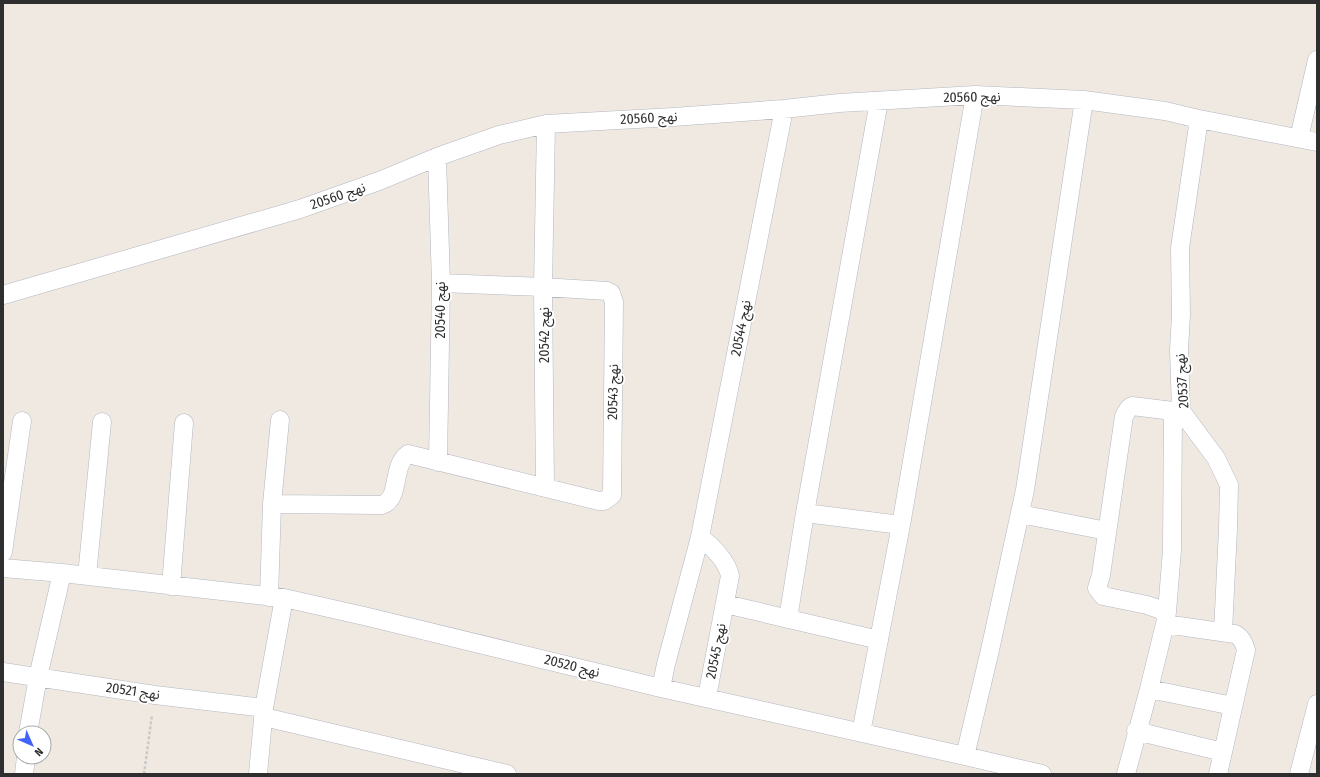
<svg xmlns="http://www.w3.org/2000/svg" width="1320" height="777" font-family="'Fira Sans Condensed','Noto Sans Arabic',sans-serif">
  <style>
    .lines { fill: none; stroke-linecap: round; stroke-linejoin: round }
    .minor-casing { stroke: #b4b7c1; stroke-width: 19 }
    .path { stroke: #c9c9c9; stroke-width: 2.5; stroke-dasharray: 3 2; stroke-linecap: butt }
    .minor { stroke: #fff; stroke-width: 18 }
    .labels { text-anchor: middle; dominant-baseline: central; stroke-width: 3.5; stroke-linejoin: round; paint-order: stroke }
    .street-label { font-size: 14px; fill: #2e2e2e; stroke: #fff }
  </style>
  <rect width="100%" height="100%" fill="#efe9e1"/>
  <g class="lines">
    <defs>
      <path id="minor" d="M879,101l-74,412 96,12
        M1199,119l-19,129 1,67 -2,35 2,61 35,47 13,27 -1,44 -5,103
        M1299,138l18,-78
        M437,157l4,126 -3,179
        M441,283l102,4 2,200
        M3,295l297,-86 79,-28 58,-24 62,-22 47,-11 127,-7 111,-8 55,-6 136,-8 109,5 81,11 34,8 118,23
        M272,504l110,1c19,-6 9,-39 26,-51l191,47h5l8,-6 2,-193 -3,-9 -4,-2 -64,-4 3,-163
        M1020,514l87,17
        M3,552l19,-131
        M3,568l59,5 222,25 80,18 297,72 304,68
        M87,576l15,-154
        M171,586l13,-163
        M269,597l3,-93 8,-84
        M725,604l154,36
        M1167,612l-20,-7 -44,-9 -6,-8 4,-13 23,-159 5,-8 3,-2 41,5h8
        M788,619l17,-106
        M1165,624l70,10c7,4 9,9 11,16l-28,124
        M3,672l152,23 109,13
        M661,688l5,-24 34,-127
        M1149,689l84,17
        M707,697l23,-121c-3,-15 -18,-30 -30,-39l84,-428
        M264,717l243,57
        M1136,731l87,21
        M28,733l10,-56 24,-104
        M861,733l40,-208 74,-430
        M24,774l2,-17
        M258,774l6,-66 20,-110
        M1042,774l-77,-18 25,-106 35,-160 59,-390
        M1126,774l23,-85 16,-65 2,-12 5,-62 1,-139
        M1299,774l18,-70"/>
    </defs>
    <use href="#minor" class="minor-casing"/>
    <path class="path" d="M144,774l8,-59"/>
    <use href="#minor" class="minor"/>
  </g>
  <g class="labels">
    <g class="street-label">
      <text transform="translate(972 97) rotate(-1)">نهج 20560</text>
      <text transform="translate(649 118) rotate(-3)">نهج 20560</text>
      <text transform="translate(338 196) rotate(-19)">نهج 20560</text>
      <text transform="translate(440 310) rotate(-90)">نهج 20540</text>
      <text transform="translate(741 328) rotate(-79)">نهج 20544</text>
      <text transform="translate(544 335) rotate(-90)">نهج 20542</text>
      <text transform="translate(1182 381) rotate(-94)">نهج 20537</text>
      <text transform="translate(613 392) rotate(-89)">نهج 20543</text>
      <text transform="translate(716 651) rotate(-79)">نهج 20545</text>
      <text transform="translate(572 666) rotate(14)">نهج 20520</text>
      <text transform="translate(133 691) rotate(8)">نهج 20521</text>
    </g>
  </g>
  <rect width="1320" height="777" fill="none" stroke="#2e2e2e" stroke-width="8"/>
  <g transform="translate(32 745) rotate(135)"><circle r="19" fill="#ffffff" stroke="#ababab"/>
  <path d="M0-3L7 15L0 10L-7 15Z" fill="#4264fb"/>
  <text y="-6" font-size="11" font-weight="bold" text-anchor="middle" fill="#2e2e2e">N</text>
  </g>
</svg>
